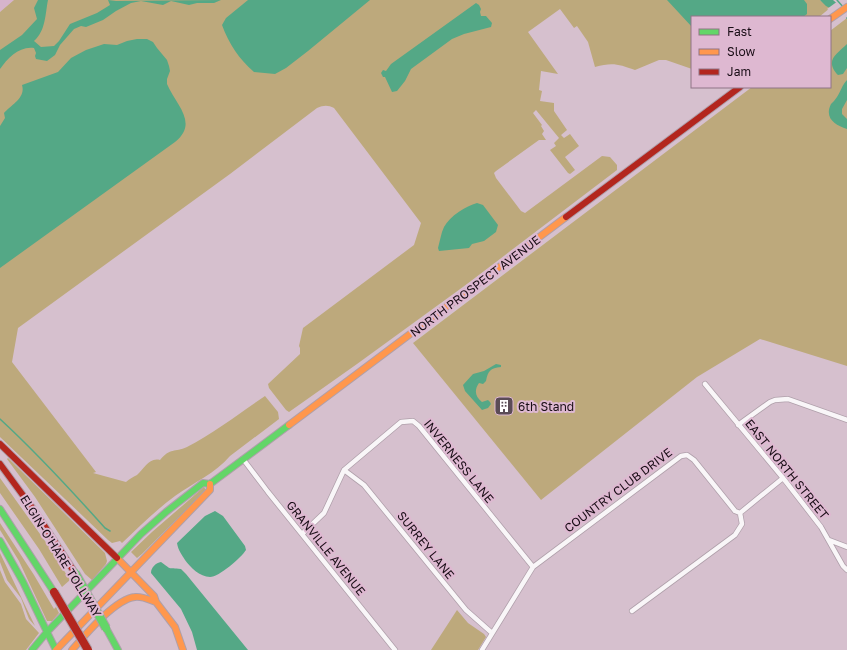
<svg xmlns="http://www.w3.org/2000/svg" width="847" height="650" font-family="'Golos Text',sans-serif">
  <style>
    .built { fill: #d6b4cb }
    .green { fill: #bda97c }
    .water { fill: #54a886 }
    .pier { fill: #d6c0ce }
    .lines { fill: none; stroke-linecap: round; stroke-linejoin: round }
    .stream { stroke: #54a886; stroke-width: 1.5 }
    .street-casing { stroke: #af9faa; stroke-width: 6 }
    .fast-casing { stroke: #af9faa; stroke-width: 8 }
    .slow-casing { stroke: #af9faa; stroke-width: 8 }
    .jam-casing { stroke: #af9faa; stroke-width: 8 }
    .street { stroke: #f9f6f8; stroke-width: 4.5 }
    .fast { stroke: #63d668; stroke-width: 6 }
    .slow { stroke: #ff974d; stroke-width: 6 }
    .jam { stroke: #b3261e; stroke-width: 6 }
    .fast-bridge-casing { stroke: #af9faa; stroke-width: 10; stroke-linecap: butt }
    .jam-bridge-casing { stroke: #af9faa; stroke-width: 10; stroke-linecap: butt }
    .fast-bridge { stroke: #63d668; stroke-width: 8 }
    .jam-bridge { stroke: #b3261e; stroke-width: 8 }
    .labels { text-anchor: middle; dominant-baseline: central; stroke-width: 4; stroke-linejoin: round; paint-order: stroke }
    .street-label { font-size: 12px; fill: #190d16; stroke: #deb8d1 }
    .poi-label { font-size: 12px; fill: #190d16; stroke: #deb8d1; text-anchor: start }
  </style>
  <rect width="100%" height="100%" fill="#d6c0ce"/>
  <path class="built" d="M0,0h14l-14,12z"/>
  <path class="green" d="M14,0h806l10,8 -11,9h-127v52l-26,-9h-7l-24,10c-16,-6 -23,-8 -40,-3l-7,-25 -11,-16 -3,2 -14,-19 -32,23 30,42 -17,-3 -2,19 3,1 -2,10 14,2v8l13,19 -6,5 3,3 6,-4 9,12 -14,11 10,13 -5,4 -2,-1 -18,-23 6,-4 -2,-3 5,-5 -23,-28 -3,3 9,12 -1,1 3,5 -2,3 4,6h-7l-43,31 -2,2 2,5 25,33 4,2 77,-57 8,1 7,8v5l-150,114 -110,80 -68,48 -3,-2 -17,-22 -1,-4 32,-30v-6l-1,-2 4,-18 111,-83 7,-22 -87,-115c-6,-3 -10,-3 -17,0l-87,66 -212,154 -6,34 84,110 -3,1 33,9c3,-3 7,-5 11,-7 7,-6 12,-18 23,-15 11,-13 14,-7 27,-13 27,-14 53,-34 78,-51l13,16 1,7 -49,37c-14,17 -37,27 -55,40 -19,14 -36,31 -53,47l-2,-2 -8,2 -4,-3 -108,-103v-425z
    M847,18v348l-87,-27 -63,38 -156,123 -128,-157 339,-256h78v-56z
    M8,458l97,95 2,8 -1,3 -14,16 -7,-6 -50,-77 -28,-38z
    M0,478l45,63 25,39 -8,7 -23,-38 -39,-56z
    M204,487l2,3 -64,64 -5,4 -6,-6 21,-20z
    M0,523l34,52 20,34 2,-2 3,6 -7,8h-5l-28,-60 -19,-31z
    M0,553l35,73 -6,-7 -8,-21 -14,-18 -7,-18z
    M0,570l5,12 16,22 5,15 13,14 -13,17h-26z
    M457,610l11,13 16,11 2,3 -8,13h-47z"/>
  <path class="water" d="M38,0h10c-3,15 -2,30 -14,41l7,6 13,-1 5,-5 11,-17 27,-11 13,-8 -2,-5 8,1 105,-1 -7,3h-17l-8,2 -18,-4 -8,4 -22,-4 -10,2 -15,8 -13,9 -17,7 -5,-1 -7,3 -14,16 -5,10 -8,6 -11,-2 -1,-3 1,-3 -2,-5c-15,-2 -26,10 -34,21v-19l22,-15 15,-16 -3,-11z
    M248,0h122l-62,51 -22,17 -11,6 -21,-2c-15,-13 -25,-28 -32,-47l4,-7z
    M667,0h137l3,4v10l-4,3h-111v10z
    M820,0h13l14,12v7l-8,-6 -13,-7z
    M476,3l3,2 2,4 -1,3 1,4h5l6,7 -1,4 -27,7 -12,5 -41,30 -6,12 -8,10 -5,1 -7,-15h-2l-2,-4 2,-3 3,1 5,-7z
    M137,39h10l6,3 4,6 10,12 2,6 1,5 -3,8v5c9,21 32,39 8,58l-175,126v-142l5,-8 -1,-5c7,-8 22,-15 18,-28l36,-13 13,-14 15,-8 18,-6 13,1 10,-4z
    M847,44v24l-4,6 -5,1c-14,-15 -1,-21 9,-31z
    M847,80v20l-5,9v5l5,5v10c-12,-4 -23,-11 -16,-25 2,-2 4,-4 6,-7 4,-6 5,-12 10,-17z
    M477,203l6,2 15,20 -2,7 -12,9 -12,3 -3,4 -30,3 -1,-3c2,-7 3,-15 6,-21 6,-11 22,-21 33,-24z
    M496,364l5,1v2c-11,1 -13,4 -15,14l-3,3 -4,-1c-5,7 -4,14 3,19l6,-2 2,2 1,2 -3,4 -6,2 -17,-19 -2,-6 10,-11 11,-3z
    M215,511l8,5 22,30 1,4c-5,8 -27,27 -36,27 -10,0 -20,-10 -25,-17 -3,-5 -7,-10 -8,-17l28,-27z
    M161,562c12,9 6,5 20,7l5,5 62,76h-51l-5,-18 -11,-23 -30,-36c0,-6 5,-10 10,-11z"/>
  <path class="pier" d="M838,1l9,8v8l-4,3 -5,-5 -11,-6z"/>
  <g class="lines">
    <path class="stream" d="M837,0l7,8
      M0,419c37,34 71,71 105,109l5,3"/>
    <defs>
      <path id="street" d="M705,384l78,94 38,49 22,39 4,4
        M738,425l32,-23 5,-2 13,-1 59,21
        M243,459l25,33 127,158
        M344,470l20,15 102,125 26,23
        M302,534l22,-21 20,-43 57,-48 12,-1 6,5 114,141
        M829,540l18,7
        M632,611l103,-76 7,-11 -2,-11
        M482,650l51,-83 148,-111 6,-1 7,5 41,51 5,2 43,-35"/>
      <path id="fast" d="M0,509l54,83
        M0,541l23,41 24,50
        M106,628l12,22
        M47,632l9,18
        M32,650l15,-18 94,-98 25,-22 37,-29 7,1 79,-59"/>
      <path id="slow" d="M830,19l17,-12
        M289,425l277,-208
        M117,558l37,38 2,6 19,25 8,23
        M56,650l154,-160v-6
        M72,650c13,-15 43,-51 63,-53 7,-1 15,3 21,5"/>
      <path id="jam" d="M566,217l174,-130
        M0,444l117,114
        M0,464l36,49 39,60"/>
    </defs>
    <use href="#street" class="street-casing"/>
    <use href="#fast" class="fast-casing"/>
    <use href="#slow" class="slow-casing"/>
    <use href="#jam" class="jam-casing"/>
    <use href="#street" class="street"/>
    <use href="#fast" class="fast"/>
    <use href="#slow" class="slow"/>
    <use href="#jam" class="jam"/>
    <defs>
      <path id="fast-bridge" d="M75,573l31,55"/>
      <path id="jam-bridge" d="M54,592l34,58"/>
    </defs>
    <use href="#fast-bridge" class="fast-bridge-casing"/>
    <use href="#jam-bridge" class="jam-bridge-casing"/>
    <use href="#fast-bridge" class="fast-bridge"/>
    <use href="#jam-bridge" class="jam-bridge"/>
  </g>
  <defs>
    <symbol id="building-square" viewBox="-11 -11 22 22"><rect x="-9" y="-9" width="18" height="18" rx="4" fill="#5b4c56" stroke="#deb8d1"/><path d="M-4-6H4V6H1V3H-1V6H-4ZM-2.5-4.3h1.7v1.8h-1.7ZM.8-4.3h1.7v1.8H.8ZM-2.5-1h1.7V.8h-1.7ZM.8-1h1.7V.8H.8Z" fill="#fff"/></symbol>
  </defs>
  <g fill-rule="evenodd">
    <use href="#building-square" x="493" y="395" width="22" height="22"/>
  </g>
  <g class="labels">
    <g class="street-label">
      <text transform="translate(475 286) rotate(-37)">NORTH PROSPECT AVENUE</text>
      <text transform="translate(459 461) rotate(51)">INVERNESS LANE</text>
      <text transform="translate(787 469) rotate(51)">EAST NORTH STREET</text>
      <text transform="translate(618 490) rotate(-37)">COUNTRY CLUB DRIVE</text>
      <text transform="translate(426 545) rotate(51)">SURREY LANE</text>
      <text transform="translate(326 548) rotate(51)">GRANVILLE AVENUE</text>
      <text transform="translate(61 556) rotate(58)">ELGIN-O'HARE TOLLWAY</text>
    </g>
    <g class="poi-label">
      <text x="518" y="406">6th Stand</text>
    </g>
  </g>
  <rect x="691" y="16" width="140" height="72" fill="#deb8d1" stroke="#8f7486"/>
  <rect x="699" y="29" width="20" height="6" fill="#63d668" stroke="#8f7486"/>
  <text x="727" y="36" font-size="12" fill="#190d16">Fast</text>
  <rect x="699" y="49" width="20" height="6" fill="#ff974d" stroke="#8f7486"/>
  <text x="727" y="56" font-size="12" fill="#190d16">Slow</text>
  <rect x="699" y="69" width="20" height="6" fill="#b3261e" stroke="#8f7486"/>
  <text x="727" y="76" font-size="12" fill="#190d16">Jam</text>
</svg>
